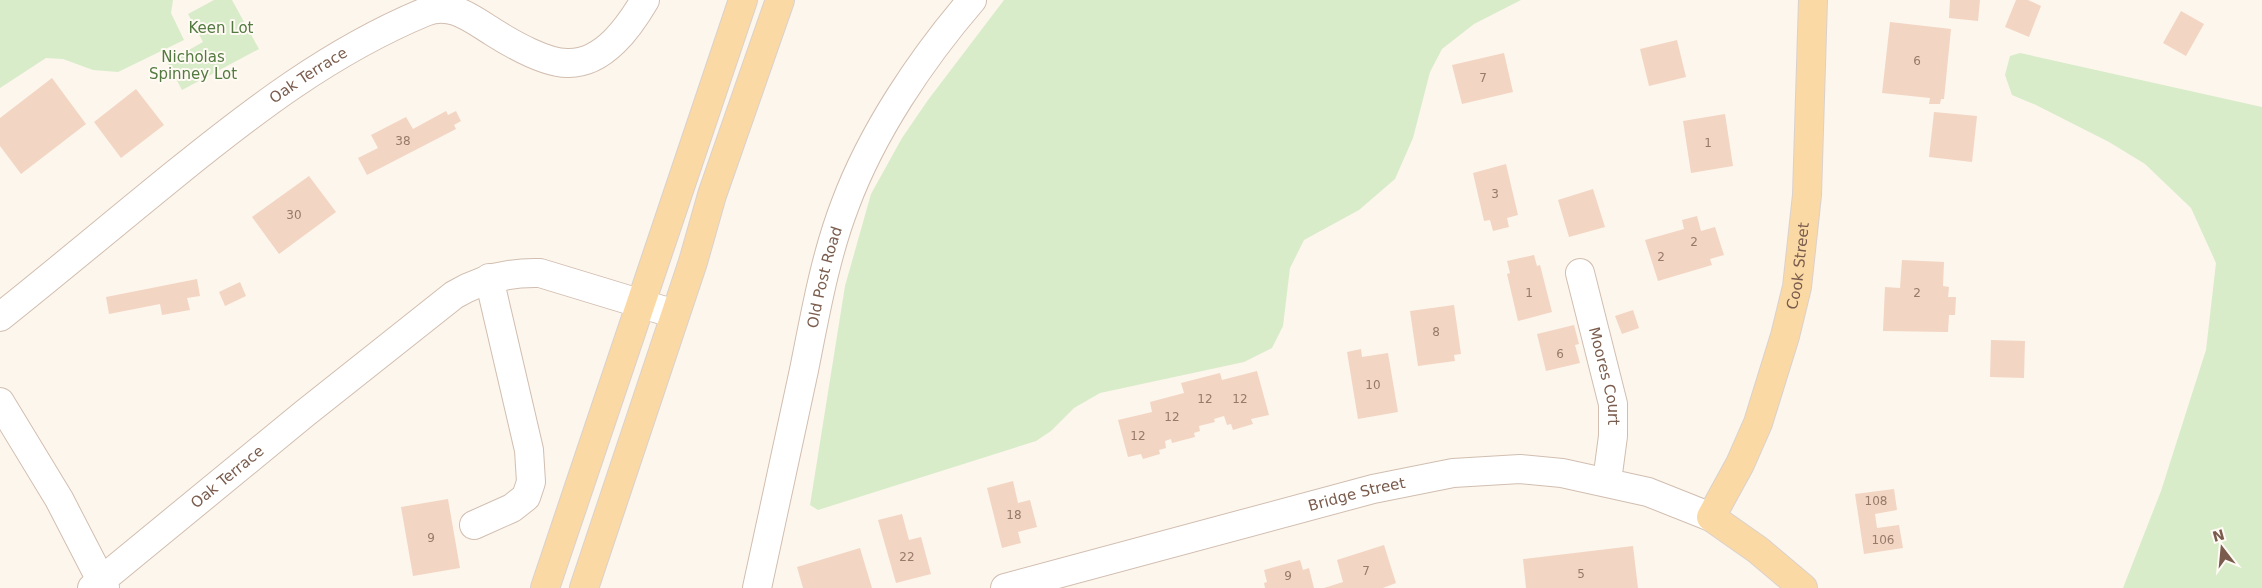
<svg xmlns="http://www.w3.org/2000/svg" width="2262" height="588" font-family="'DejaVu Sans',sans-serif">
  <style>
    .green { fill: #d8ecc9 }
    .building { fill: #f3d5c3 }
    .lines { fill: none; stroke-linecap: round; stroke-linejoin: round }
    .minor-casing { stroke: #d1beb0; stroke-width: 30 }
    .major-casing { stroke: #dad1cd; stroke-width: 30 }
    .minor { stroke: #fff; stroke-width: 28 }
    .major { stroke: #fbd9a5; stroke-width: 28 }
    .labels { text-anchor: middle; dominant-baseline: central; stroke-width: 4; stroke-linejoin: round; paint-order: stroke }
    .number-label { font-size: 12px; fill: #987a6a }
    .park-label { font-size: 15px; fill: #537a41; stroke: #fffaf3 }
    .street-label { font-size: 15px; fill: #7a5c4d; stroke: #fffaf3 }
  </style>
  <rect width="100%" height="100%" fill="#fdf6ec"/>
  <path class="green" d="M0,0h173l-2,13 13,27 -66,32 -25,-2 -30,-11 -17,-1 -46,30z
    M214,0h18l27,49 -77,41 -15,-28 36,-20 -15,-28z
    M1004,0h517l-47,24 -32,25 -12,23 -17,66 -18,41 -36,31 -55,30 -14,28 -7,58 -11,22 -28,14 -144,31 -26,15 -23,23 -15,10 -218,69 -8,-5 35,-219 26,-92 31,-56 26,-38z
    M2020,53l242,54v481h-139l38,-97 45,-141 10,-87 -25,-55 -46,-44 -36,-22 -73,-37 -24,-10 -7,-20 5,-19z"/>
  <path class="building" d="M1950,0h30l-2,21 -29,-3z
    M2016,0h12l13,6 -12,31 -24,-10z
    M2181,11l23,13 -18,32 -23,-13z
    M1890,22l61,7 -7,70h-3l-1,5h-11l1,-6 -48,-5z
    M1677,40l9,37 -37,9 -9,-37z
    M1504,53l9,39 -51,12 -10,-39z
    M52,78l34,46 -65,50 -21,-28v-28z
    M136,89l28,36 -43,33 -27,-36z
    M446,111l2,4 8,-4 5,10 -7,4 2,4 -89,46 -9,-17 20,-10 -7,-13 35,-18 7,12z
    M1934,112l43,4 -5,46 -43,-5z
    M1725,114l8,52 -42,7 -8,-52z
    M1506,164l12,51 -11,3 2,9 -16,4 -3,-11 -6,1 -11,-48z
    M309,176l27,36 -57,42 -27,-37z
    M1593,189l12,38 -36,10 -11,-37z
    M1697,216l4,15 14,-4 9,28 -14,4 2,6 -54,16 -13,-41 39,-11 -2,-9z
    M1534,255l3,11 3,-1 12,47 -34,9 -11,-47 3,-1 -3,-12z
    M1902,260l42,2 -1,24 6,1 -1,10h8l-1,18h-6l-1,17 -65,-1 2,-44 15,1z
    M197,279l3,17 -13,2 3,12 -28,5 -2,-11 -51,10 -3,-17z
    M240,282l6,14 -21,10 -6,-14z
    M1454,305l7,49 -7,1 1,6 -37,5 -8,-55z
    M1633,310l6,18 -17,6 -7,-18z
    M1574,325l5,19 -4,1 5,18 -34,8 -9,-37z
    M1991,340l34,1 -1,37 -34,-1z
    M1361,349l1,8 26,-4 10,59 -40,7 -11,-67z
    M1257,371l12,44 -18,4 2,5 -20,6 -2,-6 -4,1 -3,-9 -10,3 1,3 -16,4 1,5 -6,2 1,4 -23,6 -1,-4 -6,2 1,7 -7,2 1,4 -17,5 -2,-5 -13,3 -10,-37 34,-8 -2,-10 34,-9 -3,-10 39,-10 2,7z
    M1013,481l5,22 12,-3 7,27 -19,5 3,11 -19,5 -15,-60z
    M1894,489l3,21 -22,4 2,14 22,-3 4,23 -39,6 -9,-60z
    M448,499l12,69 -47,8 -12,-69z
    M902,514l7,26 12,-3 10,37 -35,9 -18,-63z
    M1384,545l12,38 -13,5h-59l19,-6 -6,-22z
    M1633,546l5,42h-112l-3,-29z
    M860,548l12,40h-69l-6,-21z
    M1300,560l3,10 6,-2 5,20h-49l-1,-5 3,-1 -3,-12z"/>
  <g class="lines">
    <defs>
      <g id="minor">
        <path id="s1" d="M1580,273l33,131v32l-6,45"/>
        <path id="s2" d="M0,317c59,-47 116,-95 174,-142 79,-64 157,-124 251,-163 26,-11 47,7 68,20 19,12 54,32 76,31 35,0 60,-36 76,-63"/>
        <path d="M0,402l59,97 46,89"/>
        <path d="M474,525l38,-17 14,-11 5,-15 -2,-32 -40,-172"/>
        <path id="s3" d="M92,588l212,-174 150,-119c27,-16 55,-23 86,-22l135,41"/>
        <path id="s4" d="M757,588c16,-73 31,-145 47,-218 11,-55 21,-113 41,-165 27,-73 77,-147 127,-205"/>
        <path id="s5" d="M1005,588l368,-99 80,-16 67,-4 42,4 86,19 63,25"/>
      </g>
      <g id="major">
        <path d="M545,588l198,-588"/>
        <path d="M584,588l109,-326 19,-67 68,-195"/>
        <path id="s6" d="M1803,588l-45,-38 -47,-33 29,-53 18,-41 27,-87 12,-49 10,-92 6,-195"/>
      </g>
    </defs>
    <use href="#minor" class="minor-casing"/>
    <use href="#major" class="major-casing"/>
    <use href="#minor" class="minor"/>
    <use href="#major" class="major"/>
  </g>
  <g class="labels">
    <g class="number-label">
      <text x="1917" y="61">6</text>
      <text x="1483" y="78">7</text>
      <text x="403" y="141">38</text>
      <text x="1708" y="143">1</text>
      <text x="1495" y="194">3</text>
      <text x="294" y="215">30</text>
      <text x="1694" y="242">2</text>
      <text x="1661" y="257">2</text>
      <text x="1529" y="293">1</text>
      <text x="1917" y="293">2</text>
      <text x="1436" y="332">8</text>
      <text x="1560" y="354">6</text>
      <text x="1373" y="385">10</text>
      <text x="1205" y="399">12</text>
      <text x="1240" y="399">12</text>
      <text x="1172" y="417">12</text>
      <text x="1138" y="436">12</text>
      <text x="1876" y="501">108</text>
      <text x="1014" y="515">18</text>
      <text x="431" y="538">9</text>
      <text x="1883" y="540">106</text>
      <text x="907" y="557">22</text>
      <text x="1366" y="571">7</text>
      <text x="1581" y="574">5</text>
      <text x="1288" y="576">9</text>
    </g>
    <g class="park-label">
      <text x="221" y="28">Keen Lot</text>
      <text x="193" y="57">Nicholas<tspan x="193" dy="17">Spinney Lot</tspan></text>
    </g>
    <g class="street-label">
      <text stroke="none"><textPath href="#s2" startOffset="392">Oak Terrace</textPath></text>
      <text stroke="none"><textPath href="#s6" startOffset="384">Cook Street</textPath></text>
      <text stroke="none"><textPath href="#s4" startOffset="318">Old Post Road</textPath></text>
      <text stroke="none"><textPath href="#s1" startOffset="106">Moores Court</textPath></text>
      <text stroke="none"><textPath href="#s3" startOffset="175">Oak Terrace</textPath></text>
      <text stroke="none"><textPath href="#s5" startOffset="364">Bridge Street</textPath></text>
    </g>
  </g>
  <g transform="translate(2222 548) rotate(344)" stroke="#fffaf3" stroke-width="4" paint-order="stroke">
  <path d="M0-4L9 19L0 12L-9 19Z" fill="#7a5c4d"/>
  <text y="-8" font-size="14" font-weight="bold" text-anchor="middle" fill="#7a5c4d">N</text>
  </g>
</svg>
